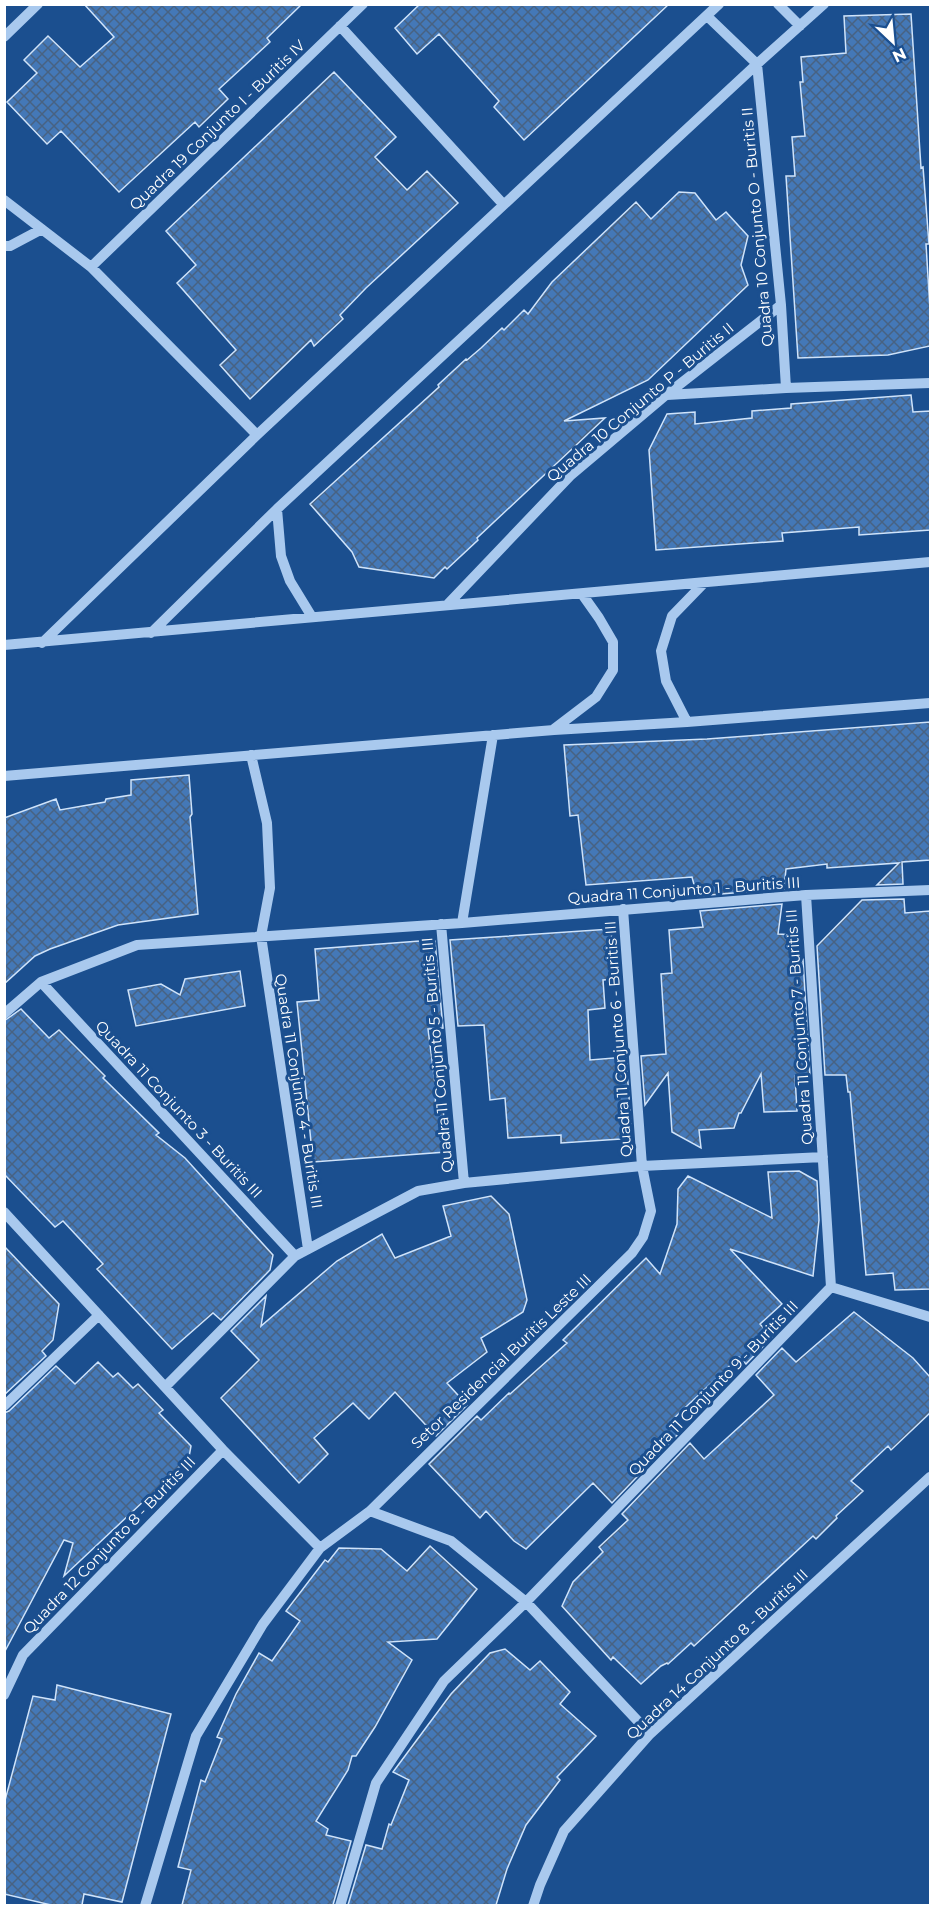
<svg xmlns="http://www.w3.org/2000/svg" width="935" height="1910" font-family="Montserrat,sans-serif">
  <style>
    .building { fill: url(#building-cross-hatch); stroke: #cfe3fa; stroke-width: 1.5 }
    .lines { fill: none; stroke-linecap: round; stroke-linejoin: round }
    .minor { stroke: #a9c9ee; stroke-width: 10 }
    .labels { text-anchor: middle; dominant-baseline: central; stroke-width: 6; stroke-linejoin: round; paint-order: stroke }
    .street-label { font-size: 15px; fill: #fff; stroke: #1b4f8f }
  </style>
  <defs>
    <pattern id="building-cross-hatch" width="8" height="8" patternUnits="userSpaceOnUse" patternTransform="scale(1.5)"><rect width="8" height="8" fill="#4478b7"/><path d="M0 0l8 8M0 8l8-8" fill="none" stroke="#486282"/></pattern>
  </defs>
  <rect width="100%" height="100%" fill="#1b4f8f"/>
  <path class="building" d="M84,4h218l-35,34 3,4 -51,47 9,10 -29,28 -4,-5 -76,70 -58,-61 -14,13 -40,-42 30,-29 -13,-13 24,-24 32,31 34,-30z
    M420,4h249l-145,136 -30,-33 5,-6 -60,-67 -22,20 -22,-26z
    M911,14l10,154 2,-1 6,77h-3l4,65v37l-42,9 -90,3 -12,-182h9l-3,-39 13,-1 -5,-54h3l-2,-25 45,-4 -2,-37z
    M334,72l62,65 -21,20 32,33 20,-19 31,32 -92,85 -26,27 3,4 -29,27 -3,-6 -61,59 -30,-34 16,-15 -59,-67 19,-18 -30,-34z
    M679,192l16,1 21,27 10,-8 22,24 -7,29 7,20 -100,95 -84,41 41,-3 -128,120 1,2 -31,29 -2,-2 -11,11 -75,-11 -7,-15 -42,-48 129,-117 -1,-2 28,-26 1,1 14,-12 21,-20 2,2 20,-20 4,4 24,-32 84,-80 15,17z
    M911,395l2,17 17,-1v119l-71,5v-8l-77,6 1,8 -127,9 -7,-100 18,-36 28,-2v12l57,-6v-7l39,-3v-4z
    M930,722v138l-28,2 1,22 -26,1 22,-22 -72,5v-4l-41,5 -2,20 -87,7 -5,-19 -106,8 -8,-70 -8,1 -6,-71 143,-6z
    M189,775l3,39 -2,3 8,97 -80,11 -68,24 -15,7 -31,28v-166l52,-19 4,11 45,-8 1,-3 25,-4v-15z
    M904,899l1,14 25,-2v378l-35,1 -2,-17 -27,2 -16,-183h-2l-2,-17h-21l-8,-129 45,-46z
    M782,904l-4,30 18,1 3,29 4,-4 7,116h-15l2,35 -33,1 -3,-38 -20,39h-2l-5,15 -35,2 2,18 -29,-16 -4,-59 -23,32 -4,-49 25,-2 -5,-80 11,-1 -3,-43 34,-3 -3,-16z
    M611,929l4,50 -12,1 2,28 -17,2 2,50 36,-3 5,67 -10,15 -60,4v-8l-53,3 -3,-40 -15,2 -6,-75 -26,1 -8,-86z
    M433,940l2,1 8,87 -15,1 8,62 -1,15h8l3,46 -133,10 -16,-160 22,-2 -4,-51z
    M240,971l5,35 -109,20 -8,-36 33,-6 19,11 5,-16z
    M21,1009l28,29 10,-8 46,46 -2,2 56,55 -3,2 29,23 88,97 -3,15 -49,50 -8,-7 -41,36 -75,-80 6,-5 -40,-43 -8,6 -51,-53v-153z
    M799,1171l18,10 2,39 -6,56 -83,-27 52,55 -22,20 12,13 -26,27 -7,-7 -68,64 9,11 -68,71 -19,-20 -67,66 -12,-8 -28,-30 -6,7 -51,-54 48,-48 4,4 28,-27 1,1 57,-51 -4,-3 83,-82 14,16 17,-50 1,-35 10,-13 84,42 -4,-46z
    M491,1196l18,18 18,86 -4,12 -42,26 6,14 -40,31 20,22 -31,31 -41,-44 -26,27 -16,-16 -39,35 14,16 -29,29 -78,-85 38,-38 -28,-29 35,-35 -5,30 76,-65 45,-27 13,24 56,-22 -8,-30z
    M4,1246l55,58 -6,36 -11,11 4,5 -42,39z
    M854,1312l59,46 17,19v36l-39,37 -3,-4 -37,35 12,10 -27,25 1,2 -21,21 -3,-3 -119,110 -3,-3 -23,21 -1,-1 -6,3 -20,18 -28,-27 -2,3 -49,-54 11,-24 30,-30 -4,-5 29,-27 -6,-6 68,-71 14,16 70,-64 -18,-20 26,-27 14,14z
    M98,1362l15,15 5,-4 15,15 5,-4 25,26 -4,3 32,33 -2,11 -40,41 -1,-1 -84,79 9,-33 -9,-3 -60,113v-240l5,-2 47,-45 19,18z
    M430,1546l47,43 -40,50 -49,3 24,18 -37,67 -19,29h-4l-4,14 -32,51 12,8 -2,6 25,6 -18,64h-151l9,-35 -13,-3 23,-87 4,2 17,-43 -5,-2 19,-43 23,-41 13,8 28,-40 -14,-10 39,-51 3,2 11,-14 42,1 26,22z
    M505,1649l25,21 10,-9 30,31 -10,12 36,32 -39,41 3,3 -34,45 -19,44 -11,36h-148l18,-60 16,4 7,-25 2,1 18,-45 -16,-8 58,-78 39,-41z
    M57,1685l114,29 -49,188 -38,-8 -2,11h-31l-47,-11v-90l29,-108 22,4z"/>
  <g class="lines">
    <path class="minor" d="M778,4l22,22
      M707,16l50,48 24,241 5,83
      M340,26l163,178
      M4,37l34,-33
      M4,200l87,67 166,168
      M4,246h6l32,-17
      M91,267l272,-263
      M667,395l119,-7 144,-5
      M277,509l4,47 9,25 22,36
      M448,604l122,-128 96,-81 115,-90
      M151,633l126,-124 480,-445 67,-60
      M42,643l215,-208 462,-431
      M4,645l926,-83
      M687,722l-21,-41 -5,-30 11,-35 32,-33
      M554,729l42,-32 17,-27v-28l-14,-24 -17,-24
      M251,755l16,68 3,65 -9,48 47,313
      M4,776l550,-46 133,-8 243,-19
      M462,923l31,-188
      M441,924l23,259
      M41,982l254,274
      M4,1014l37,-32 96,-37 325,-22 344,-28 124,-5
      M4,1212l219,238 97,98
      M831,1287l99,30
      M165,1387l130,-131 123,-65 46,-8 178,-17 181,-9
      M4,1406l95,-91
      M370,1511l81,30 75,61 124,132
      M4,1695l19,-40 200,-205
      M145,1906l51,-170 67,-112 57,-76 50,-37 262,-258 11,-16 8,-26 -9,-45 -19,-257
      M340,1906l36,-123 68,-102 82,-79 305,-315 -25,-392
      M533,1906l7,-21 24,-54 86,-97 280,-257"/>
  </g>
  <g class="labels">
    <g class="street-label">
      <text transform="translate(217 125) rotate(-44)">Quadra 19 Conjunto I - Buritis IV</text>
      <text transform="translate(757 227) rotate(-95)">Quadra 10 Conjunto O - Buritis II</text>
      <text transform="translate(640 402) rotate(-40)">Quadra 10 Conjunto P - Buritis II</text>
      <text transform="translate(684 890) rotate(-4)">Quadra 11 Conjunto 1 - Buritis III</text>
      <text transform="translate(799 1027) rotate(-94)">Quadra 11 Conjunto 7 - Buritis III</text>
      <text transform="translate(618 1039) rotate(-94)">Quadra 11 Conjunto 6 - Buritis III</text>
      <text transform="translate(437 1055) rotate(-95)">Quadra 11 Conjunto 5 - Buritis III</text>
      <text transform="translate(299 1091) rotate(81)">Quadra 11 Conjunto 4 - Buritis III</text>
      <text transform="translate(179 1109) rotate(47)">Quadra 11 Conjunto 3 - Buritis III</text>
      <text transform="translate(501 1361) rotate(-44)">Setor Residencial Buritis Leste III</text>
      <text transform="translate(713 1388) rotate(-46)">Quadra 11 Conjunto 9 - Buritis III</text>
      <text transform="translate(109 1545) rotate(-46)">Quadra 12 Conjunto 8 - Buritis III</text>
      <text transform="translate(717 1654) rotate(-43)">Quadra 14 Conjunto 8 - Buritis III</text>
    </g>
  </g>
  <rect width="935" height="1910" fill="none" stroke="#ffffff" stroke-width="12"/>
  <g transform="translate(893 42) rotate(154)" stroke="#1b4f8f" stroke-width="4.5" paint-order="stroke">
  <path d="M0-4.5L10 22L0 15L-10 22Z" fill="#ffffff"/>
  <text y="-9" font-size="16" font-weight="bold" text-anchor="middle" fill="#ffffff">N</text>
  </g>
</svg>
